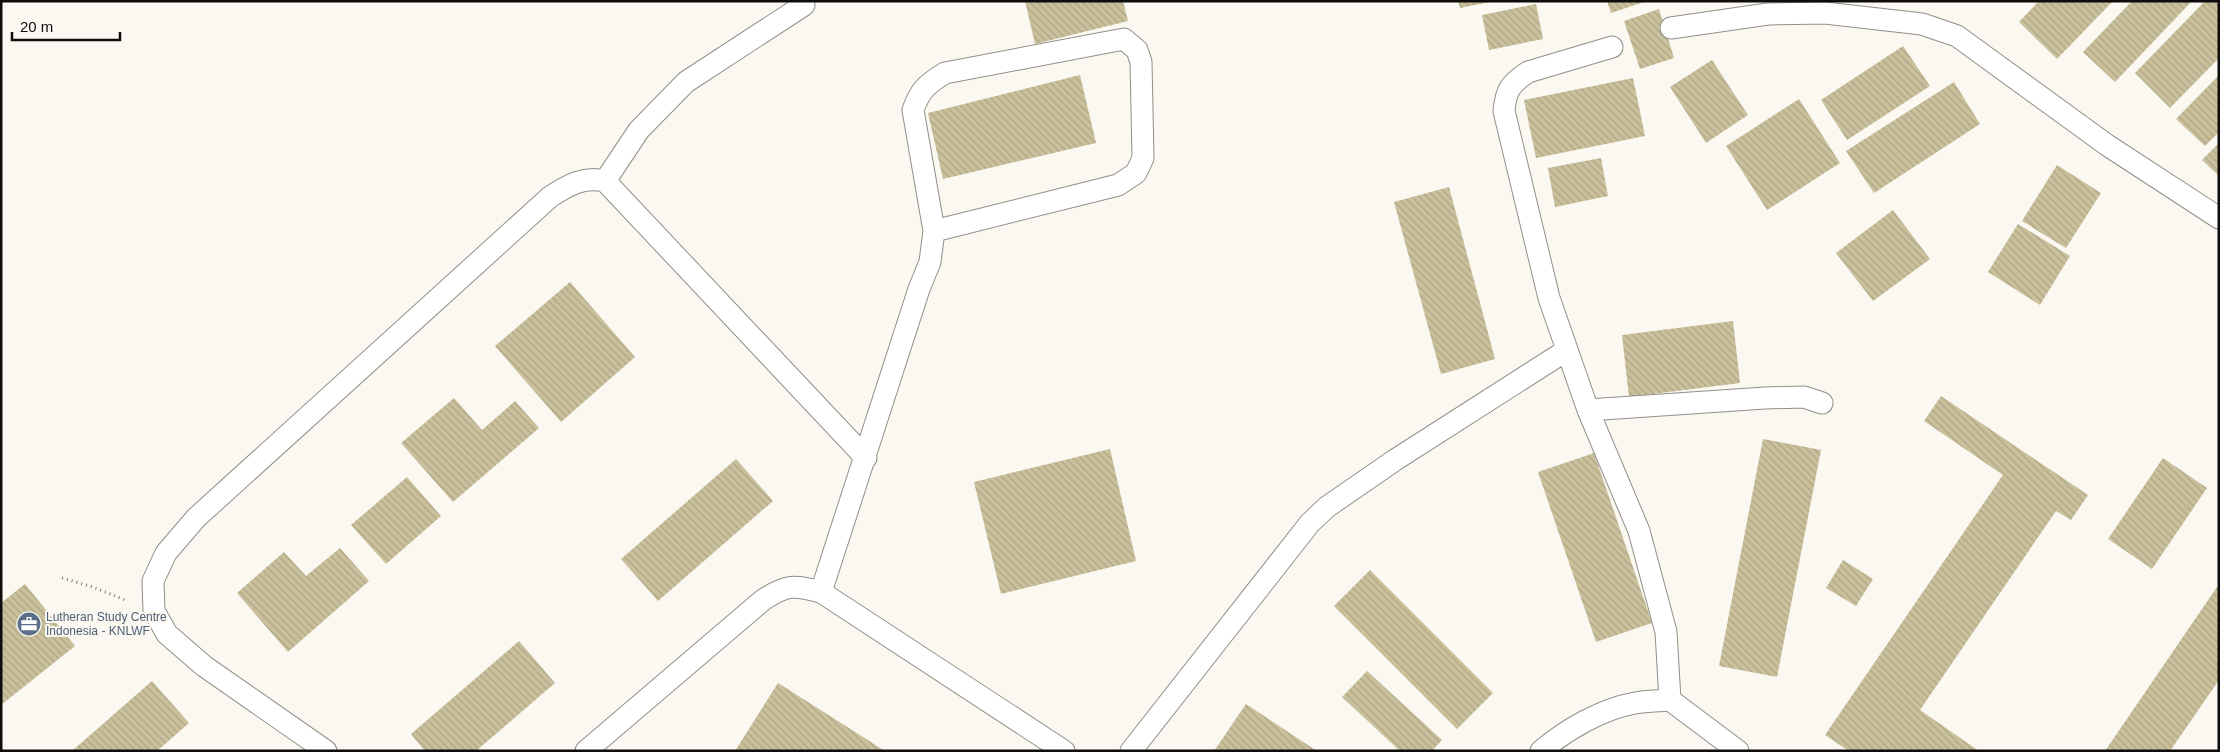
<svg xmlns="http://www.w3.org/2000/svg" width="2220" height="752" font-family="Helvetica,sans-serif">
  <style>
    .building { fill: url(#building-back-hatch) }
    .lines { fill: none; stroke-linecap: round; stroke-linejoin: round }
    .lane-casing { stroke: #918f89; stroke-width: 23 }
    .path { stroke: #797873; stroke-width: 3; stroke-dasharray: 1 4; stroke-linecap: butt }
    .lane { stroke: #fff; stroke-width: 21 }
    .labels { text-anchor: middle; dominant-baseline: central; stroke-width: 4; stroke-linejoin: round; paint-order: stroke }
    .service-label { font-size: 12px; fill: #4e5e75; stroke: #faf8f1; text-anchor: start }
  </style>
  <defs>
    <pattern id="building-back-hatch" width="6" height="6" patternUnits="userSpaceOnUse" patternTransform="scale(1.25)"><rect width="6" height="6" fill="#cac19c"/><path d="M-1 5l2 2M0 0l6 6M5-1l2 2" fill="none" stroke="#aca585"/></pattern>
  </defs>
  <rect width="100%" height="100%" fill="#faf8f1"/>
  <path class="building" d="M1025,1h98l5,20 -93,23z
    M1458,1h32v1l-30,6z
    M1607,1h37v1l-33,11z
    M2039,1h74l-56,58 -38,-37z
    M2132,1h60l-77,81 -32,-30z
    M2205,1h14v57l-49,50 -35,-35z
    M1536,4l7,35 -54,11 -7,-35z
    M1659,9l15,49 -34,11 -16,-48z
    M1903,46l27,40 -83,54 -26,-40z
    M1712,60l36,55 -42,28 -36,-56z
    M1080,75l16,68 -153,36 -15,-66z
    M2219,75v57l-14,14 -29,-27z
    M1633,78l12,58 -109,22 -12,-58z
    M1954,82l26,42 -106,69 -28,-42z
    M1799,99l41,64 -73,47 -41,-64z
    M2219,143v33l-17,-16z
    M1601,158l7,38 -53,11 -7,-39z
    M2057,165l44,28 -35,55 -44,-27z
    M1449,187l46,172 -54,15 -47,-172z
    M1893,210l37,49 -57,42 -37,-48z
    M2018,224l52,32 -30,49 -52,-33z
    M570,282l65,75 -74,65 -66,-76z
    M1733,321l7,62 -111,14 -7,-62z
    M1941,396l147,99 -17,25 -15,-9 -136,199 59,41h-130l-24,-16 178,-260 -79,-54z
    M454,398l28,32 33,-29 24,27 -86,74 -52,-59z
    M1763,439l58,11 -44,227 -58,-11z
    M1110,449l26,112 -135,33 -27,-112z
    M1594,453l58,170 -56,19 -58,-170z
    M2163,458l44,30 -55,81 -44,-30z
    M736,459l37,42 -115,100 -37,-42z
    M407,477l34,39 -55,48 -35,-39z
    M340,548l29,33 -81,71 -51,-59 47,-41 22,24z
    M1843,560l30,19 -17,27 -30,-18z
    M1370,570l123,123 -36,36 -123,-123z
    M25,584l50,62 -74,59v-102z
    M2217,587l2,2v91l-49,71h-65z
    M519,641l36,42 -79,68h-51l-14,-17z
    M1367,671l75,69 -10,11h-32l-58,-54z
    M152,681l37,42 -32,28h-85z
    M778,683l107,68h-150z
    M1246,704l71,47h-103z"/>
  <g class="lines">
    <defs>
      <path id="lane" d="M1671,28l97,-14 57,-1 97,11 35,12 150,109 112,73
        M1612,47l-84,25c-18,12 -22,18 -24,39l45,187 39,112 51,121 27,101 4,68
        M605,181l34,-51 47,-48 118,-77
        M1588,410l177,-12 39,-1 18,6
        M821,592l98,-303 11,-27 4,-31 -21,-121c7,-20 14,-26 32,-37l179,-34 13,11 4,12 2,96 -7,15 -18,12 -184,46
        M326,751l-122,-85 -37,-32 -13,-23 -1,-30 13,-28 30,-35 354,-321c18,-12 34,-21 55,-16l261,277
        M586,751l177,-151c24,-16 31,-15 58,-8l243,159
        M1131,751l179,-228 17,-16 68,-47 172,-110
        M1541,751c26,-22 61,-42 94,-48 11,-2 24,-2 35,-3l68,51"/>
    </defs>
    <use href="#lane" class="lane-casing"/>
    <path class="path" d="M62,578l31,9 32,13"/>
    <use href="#lane" class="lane"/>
  </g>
  <defs>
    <symbol id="office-disc" viewBox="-11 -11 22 22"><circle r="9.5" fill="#5c6f8a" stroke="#faf8f1"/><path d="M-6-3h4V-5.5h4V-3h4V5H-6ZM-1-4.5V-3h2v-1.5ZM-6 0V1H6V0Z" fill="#fff"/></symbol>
  </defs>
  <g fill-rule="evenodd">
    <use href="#office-disc" x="15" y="610" width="28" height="28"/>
  </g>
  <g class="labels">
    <g class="service-label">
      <text x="46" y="617">Lutheran Study Centre<tspan x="46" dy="14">Indonesia - KNLWF</tspan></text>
    </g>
  </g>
  <rect width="2220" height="752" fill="none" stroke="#0e0d0b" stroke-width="5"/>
  <path d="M12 32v8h108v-8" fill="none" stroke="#0e0d0b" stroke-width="2.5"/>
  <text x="20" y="32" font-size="15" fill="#0e0d0b" stroke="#faf8f1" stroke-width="4" paint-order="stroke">20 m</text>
</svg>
